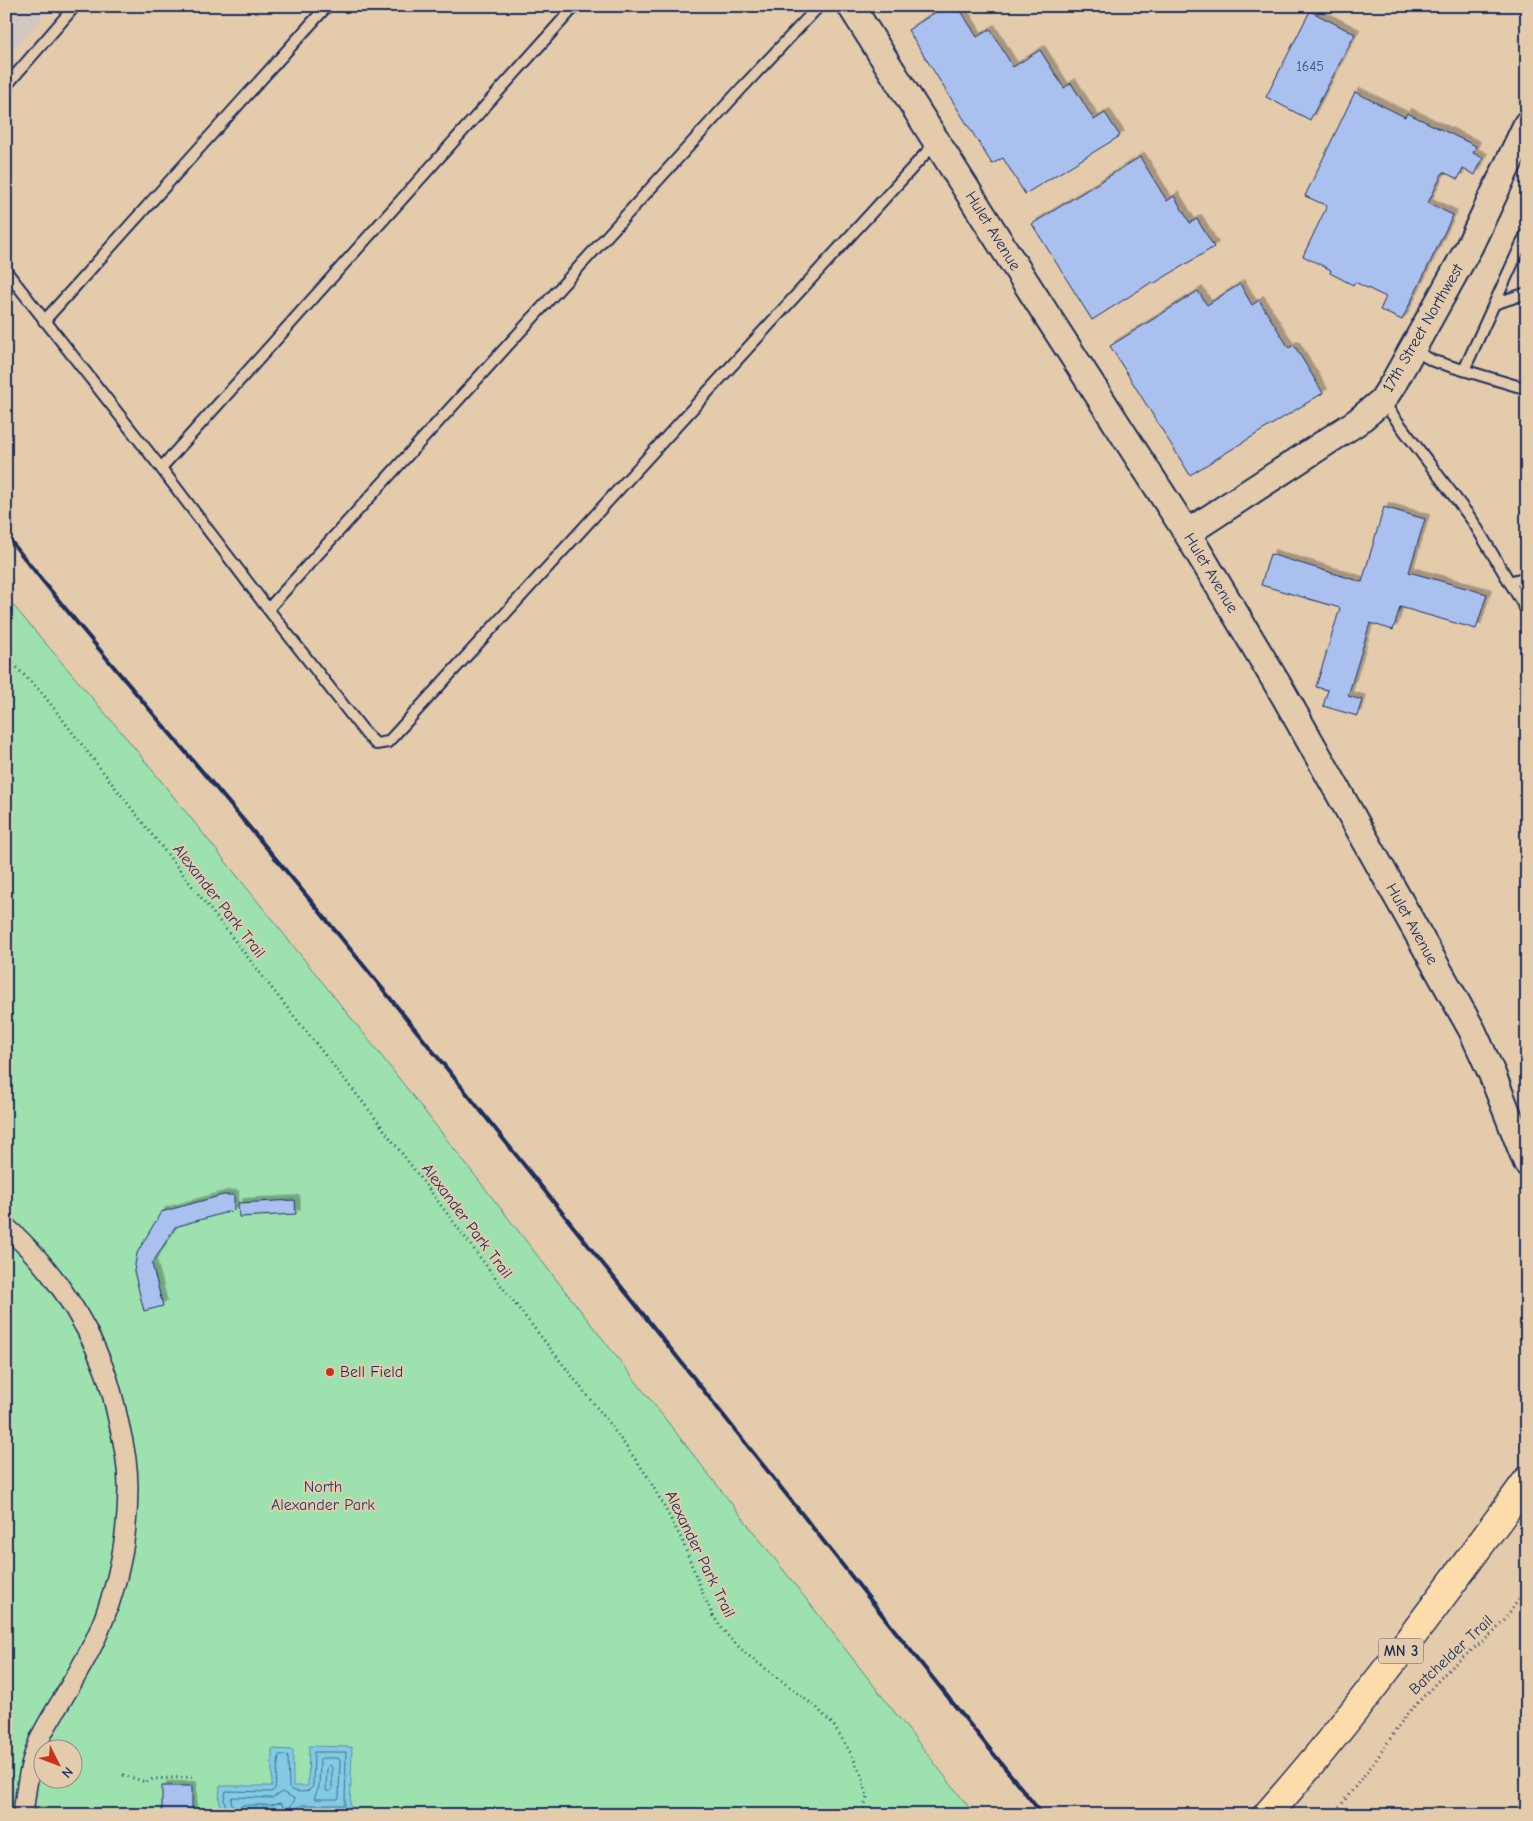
<svg xmlns="http://www.w3.org/2000/svg" width="1533" height="1821" font-family="'Comic Neue',sans-serif">
  <style>
    .built { fill: #d3c8c0 }
    .green { fill: #9de2ae; stroke: #5c8886; fill-rule: evenodd }
    .water { fill: #82cbe3; stroke: #598dae }
    .lines { fill: none; stroke-linecap: round; stroke-linejoin: round }
    .shore { stroke: #446d93; stroke-width: 1 }
    .building { fill: #aac0ee; stroke: #1b2f5e; filter: url(#shadow) }
    .lane-casing { stroke: #1b2f5e; stroke-width: 14 }
    .street-casing { stroke: #1b2f5e; stroke-width: 22 }
    .secondary-casing { stroke: #1b2f5e; stroke-width: 30 }
    .highway-casing { stroke: #1b2f5e; stroke-width: 31 }
    .path { stroke: #1b2f5e; stroke-width: 3; stroke-dasharray: 1 4; stroke-linecap: butt }
    .lane { stroke: #e4cbac; stroke-width: 10 }
    .street { stroke: #e4cbac; stroke-width: 19 }
    .secondary { stroke: #e4cbac; stroke-width: 26 }
    .highway { stroke: #fddcac; stroke-width: 28 }
    .rail { stroke: #1b2f5e; stroke-width: 4 }
    .poi-dot { fill: #c8321e; stroke: #e4cbac; stroke-width: 2 }
    .labels { text-anchor: middle; dominant-baseline: central; stroke-width: 4; stroke-linejoin: round; paint-order: stroke }
    .number-label { font-size: 14px; fill: #3f5382 }
    .shield { fill: #e4cbac; stroke: #575e75; stroke-width: 1 }
    .shield-label { font-size: 15px; font-weight: bold; fill: #1b2f5e }
    .street-label { font-size: 16px; fill: #1b2f5e; stroke: #e4cbac }
    .poi-label { font-size: 16px; fill: #1b2f5e; stroke: #e4cbac; text-anchor: start }
    .park-label { font-size: 16px; fill: #284166; stroke: #e4cbac }
  </style>
  <defs>
    <filter id="shadow"><feDropShadow dx="4.5" dy="-4.5" stdDeviation="0" flood-color="#0004"/></filter>
  </defs>
  <rect width="100%" height="100%" fill="#e4cbac"/>
  <filter id="ink" filterUnits="userSpaceOnUse"><feTurbulence type="fractalNoise" baseFrequency=".02" numOctaves="2"/><feDisplacementMap in="SourceGraphic" scale="10" xChannelSelector="R" yChannelSelector="G"/><feConvolveMatrix kernelMatrix="1 2 1 2 8 2 1 2 1" color-interpolation-filters="sRGB"/></filter>
  <g filter="url(#ink)">
    <path class="built" d="M6,6h46l-46,52z"/>
    <path class="green" d="M6,597l122,143 248,309 599,766h-969zM42,1748h30v30h-30z"/>
    <path class="water" d="M309,1746l43,1 -2,64 -49,-1 -1,5h-77l-4,-15 1,-14h52v-37l21,1v36h15z"/>
    <g class="lines">
      <path class="shore" d="M322,1758h16l2,2 -1,37 -1,2h-22l-2,-1 5,-11 1,-27z
        M330,1765l2,3v22l-3,2 -3,-2 1,-22z
        M228,1815l-4,-15 2,-9 45,1 4,-3 4,-34h7l2,2 1,31c6,5 20,6 24,-2l1,-34h32l-1,53h-44l-5,4v6
        M234,1815l-3,-15 1,-3 40,1 10,-6 13,7 -5,8 -1,8
        M241,1815v-8l1,-2h29l9,-2 3,2 -1,10"/>
    </g>
    <path class="building" d="M945,6h13l19,31 13,-8 23,38 27,-17 24,38 7,-5 23,37 11,-7 15,23 -95,58 -22,-36 -11,6 -84,-134z
      M1310,11l45,23 -45,86 -44,-23z
      M1355,92l50,25 2,-4 69,33 -3,7 10,5 -8,17 -12,-6 -5,10 -15,-7 -15,31 25,12 -51,105 -22,-10 6,-13 -31,-15 -2,3 -23,-12 1,-3 -28,-14 24,-50 -22,-10z
      M1140,157l27,44 7,-5 16,27 7,-4 17,28 -61,37 -1,-2 -60,38 -60,-96z
      M1240,284l12,21 7,-5 30,48 5,-3 29,48 -133,82 -80,-129 88,-55 9,14z
      M1384,507l41,12 -16,53 78,22 -11,35 -76,-22 -7,23 -23,-7 -22,73 14,4 -5,16 -34,-10 5,-16 -12,-3 24,-79 -79,-23 9,-31 92,28z
      M223,1195h11v15l-59,17 -23,37 11,42 -19,5 -10,-40 3,-18 24,-41z
      M295,1200l1,14 -57,3 -1,-14z
      M162,1786h30v29h-30z"/>
    <g class="lines">
      <defs>
        <path id="lane" d="M819,6l-80,85 -471,518 98,125 10,10 12,-2 548,-600
          M6,86l69,-80
          M6,271l155,197 414,-462
          M1494,304l33,-11
          M44,321l283,-315
          M1414,350l19,11 94,28
          M1464,370l63,-138
          M1382,401l90,119 55,91
          M161,468l107,141
          M1509,582l18,-5"/>
        <path id="street" d="M6,1227c43,37 78,89 98,142 7,17 11,36 15,55 5,20 9,42 9,63 0,49 -10,99 -29,144 -10,24 -23,45 -36,67 -8,14 -18,28 -24,43 -10,24 -13,48 -16,74"/>
        <path id="secondary" d="M851,6l150,238 186,289 97,162 188,335 20,44 35,89
          M1187,533l170,-111 25,-21 11,-17 76,-137 58,-123"/>
        <path id="highway" d="M1267,1815c94,-106 176,-220 260,-334"/>
      </defs>
      <use href="#lane" class="lane-casing"/>
      <use href="#street" class="street-casing"/>
      <use href="#secondary" class="secondary-casing"/>
      <use href="#highway" class="highway-casing"/>
      <path class="path" d="M6,657l36,36 44,57 195,250 92,115 136,181 100,127 39,54 34,63 19,49 12,27 14,19 18,18 72,55 17,18 15,24 12,24 6,23 -5,18
        M123,1775l23,7 7,-3 39,-2
        M1333,1815l40,-51 34,-50 44,-47 42,-34 12,-13 16,-24 6,-15"/>
      <use href="#lane" class="lane"/>
      <use href="#street" class="street"/>
      <use href="#secondary" class="secondary"/>
      <use href="#highway" class="highway"/>
      <path class="rail" d="M6,535c104,132 217,258 323,388 241,295 474,596 714,892"/>
    </g>
  </g>
  <circle class="poi-dot" cx="330" cy="1372" r="5"/>
  <g class="labels">
    <g class="number-label">
      <text x="1310" y="66">1645</text>
    </g>
    <rect class="shield" x="1378.5" y="1638.5" width="45" height="25" rx="4"/>
    <g class="shield-label">
      <text x="1401" y="1651">MN 3</text>
    </g>
    <g class="street-label">
      <text transform="translate(993 231) rotate(58)">Hulet Avenue</text>
      <text transform="translate(1423 328) rotate(-60)">17th Street Northwest</text>
      <text transform="translate(1211 573) rotate(59)">Hulet Avenue</text>
      <text transform="translate(219 901) rotate(52)">Alexander Park Trail</text>
      <text transform="translate(1412 924) rotate(61)">Hulet Avenue</text>
      <text transform="translate(467 1221) rotate(53)">Alexander Park Trail</text>
      <text transform="translate(700 1554) rotate(64)">Alexander Park Trail</text>
      <text transform="translate(1451 1655) rotate(-43)">Batchelder Trail</text>
    </g>
    <g class="poi-label">
      <text x="340" y="1372">Bell Field</text>
    </g>
    <g class="park-label">
      <text x="323" y="1487">North<tspan x="323" dy="18">Alexander Park</tspan></text>
    </g>
  </g>
  <rect width="1533" height="1821" fill="none" stroke="#e4cbac" stroke-width="25"/>
  <rect x="12" y="12" width="1508" height="1796" fill="none" stroke="#1b2f5e" stroke-width="2" filter="url(#ink)"/>
  <g transform="translate(58 1764) rotate(132)"><circle r="24" fill="#e4cbac" stroke="#948d8d"/>
  <path d="M0-4L9 19L0 12L-9 19Z" fill="#c8321e"/>
  <text y="-8" font-size="14" font-weight="bold" text-anchor="middle" fill="#1b2f5e">N</text>
  </g>
</svg>
